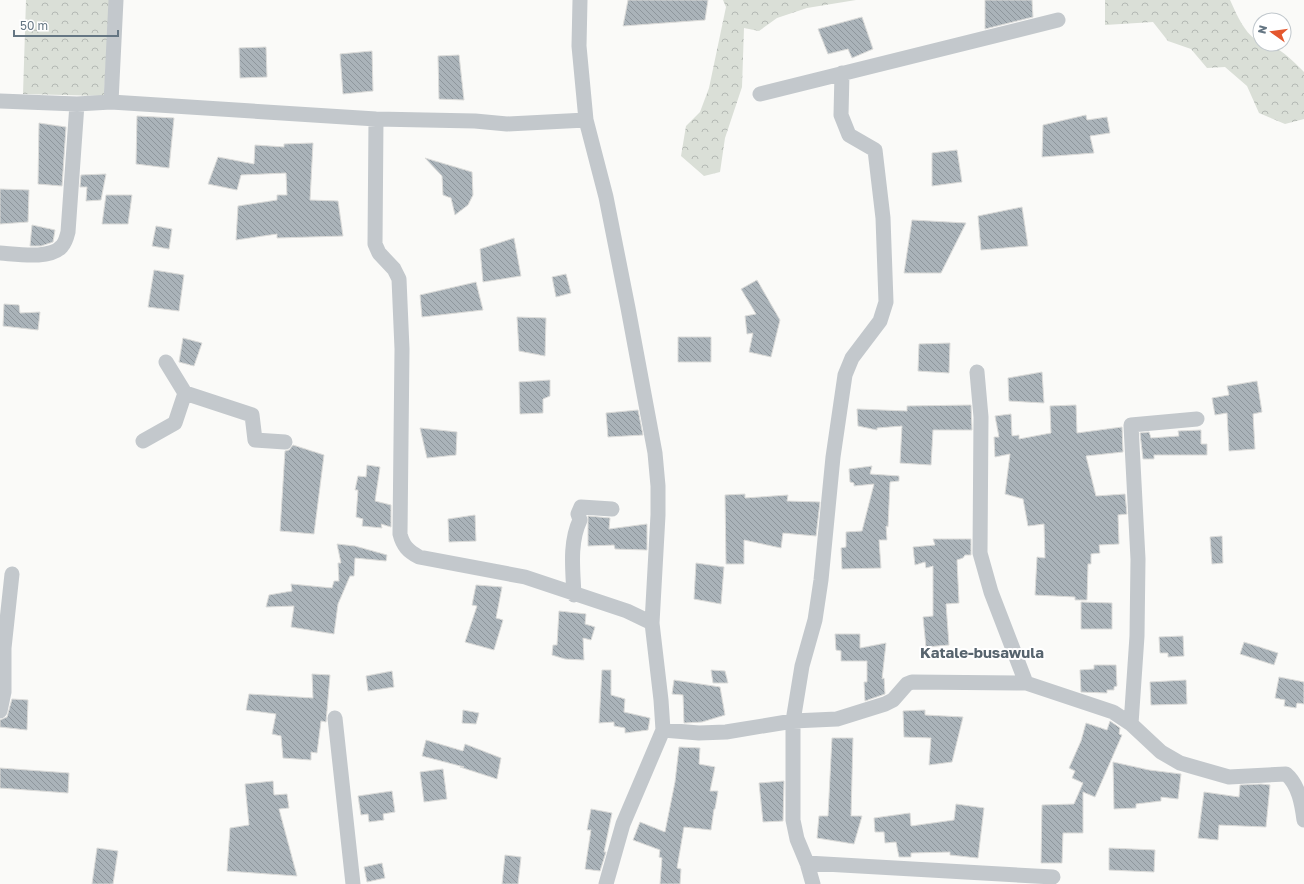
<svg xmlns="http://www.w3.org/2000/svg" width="1304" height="884" font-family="'Golos Text',sans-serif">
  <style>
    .forest { fill: url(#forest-crowns) }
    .building { fill: url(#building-back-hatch); stroke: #dcdcda }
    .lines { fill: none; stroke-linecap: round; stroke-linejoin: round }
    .minor { stroke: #c3c8cc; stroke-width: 15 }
    .labels { text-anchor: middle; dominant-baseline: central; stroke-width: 4; stroke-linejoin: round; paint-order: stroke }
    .quarter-label { font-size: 15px; font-weight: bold; fill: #57646e; stroke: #fff }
  </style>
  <defs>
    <pattern id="forest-crowns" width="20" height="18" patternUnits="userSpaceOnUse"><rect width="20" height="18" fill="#dadfd7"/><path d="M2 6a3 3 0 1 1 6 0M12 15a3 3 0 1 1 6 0" fill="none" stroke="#b4b9b4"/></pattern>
    <pattern id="building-back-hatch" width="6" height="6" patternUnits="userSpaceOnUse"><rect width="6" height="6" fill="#aab3b9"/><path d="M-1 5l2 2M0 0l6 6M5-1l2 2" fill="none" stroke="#8e969c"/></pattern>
  </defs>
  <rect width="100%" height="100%" fill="#fafaf8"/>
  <path class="forest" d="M26,0h84l-6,96 -81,-2z
    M723,0h133l-49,8 -30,10 -18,13 -15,-3 -2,59 -17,51 -5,34 -16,4 -23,-20 5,-30 14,-14 9,-24 17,-81z
    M1105,0h125c7,15 15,35 30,42v2c18,0 32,16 44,28v47l-19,5 -26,-11 -12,-27 -22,-19 -18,1 -16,-19 -23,-8 -15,-19 -48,3z"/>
  <path class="building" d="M628,0h80l-3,20 -82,6z
    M985,0h47l1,17 -48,12z
    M862,17l11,32 -21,9 -4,-9 -20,5 -10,-25z
    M266,47l1,30 -27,1 -1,-30z
    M372,51l1,40 -30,3 -3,-40z
    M459,55l5,45 -25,-1 -1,-43z
    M1086,115l1,5 20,-3 3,16 -20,3 4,17 -52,4 1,-32z
    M137,116l37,2 -5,50 -33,-4z
    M39,123l27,4 -4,59 -24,-2z
    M313,143l-3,57 28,1 5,35 -66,2v-4l-41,6 2,-34 39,-6v-5h10l-1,-22 -45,2 -4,15 -29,-6 10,-27 36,7 1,-19 29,2v-3z
    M957,150l5,32 -30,4v-33z
    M425,158l47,14 1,23 -5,10 -13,10 -4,-17 -8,-3 -1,-19z
    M106,174l-5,26 -15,1 1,-14h-7l1,-12z
    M0,189l29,1 -1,32 -28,2z
    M106,195h26l-4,29h-26z
    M1022,207l6,39 -47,4 -3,-34z
    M912,220l54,3 -25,50h-37z
    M32,225l23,5 -2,12 -12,4h-11z
    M156,226l16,3 -3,20 -17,-3z
    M514,238l7,38 -38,6 -3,-33z
    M154,270l30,5 -5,36 -31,-4z
    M566,274l5,19 -15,4 -4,-20z
    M757,280l23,40 -9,37 -22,-5 4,-19 -6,1 -2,-18 11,-2 -15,-25z
    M476,282l7,28 -61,7 -2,-22z
    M4,304l15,1 1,8 20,-1 -2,18 -35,-4z
    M517,317l29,1 -1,38 -26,-5z
    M678,337h33v25h-33z
    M183,338l19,5 -8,23 -15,-4z
    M950,343l-1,30 -31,-2 1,-27z
    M1042,372l2,31 -35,-2 -1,-23z
    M550,380v16l-7,3v14l-23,1 -1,-32z
    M1257,381l5,31 -9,2 2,35 -26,2 -2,-38 -12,2 -3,-17 17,-3 -2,-9z
    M971,405l1,25h-39l-2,35 -31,-2 2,-37 -25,2v2l-19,-4 -1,-17 50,2v-5z
    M1076,405l1,28 45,-6 1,25 -37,4 10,40 29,-2 2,20 -9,1 1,29 -20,1 1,8 -9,1v10h-3l-1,36h-12v-3l-40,-2 2,-38 8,1 -1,-34 -16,2 -5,-27 -18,-5 5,-40 -15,3 -1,-20h5l-4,-21 16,-2 1,22 7,-1v4l32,-6 -1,-27z
    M638,410l5,25 -35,2 -2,-24z
    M420,428l37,4 -1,23 -29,3z
    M1201,430v14h6v11h-53v4h-11l-3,-26 9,-1 2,6 28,-2 -1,-5z
    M293,445l31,10 -10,79 -34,-3 5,-80 4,-1z
    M367,465l13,2 -5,34 16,4v22l-10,-3 1,4 -20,-2 1,-7 -7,-2 2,-27h-3l3,-14 8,1z
    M872,466l-2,8 29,2v5l-9,1 -2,45 -2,-1 1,14h-8l2,28 -39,1 -1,-21 5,-1v-15l16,-1 12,-47 -20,2v-3l-4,-1 -1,-13z
    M745,494v4l43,-3 -1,6 33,1 -4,34 -33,-3 -2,15 -37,-8v24h-18l-1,-69z
    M475,515l1,26 -27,1 -1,-23z
    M588,516l22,2 -1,11 38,-5v26l-32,-1 -1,-4 -26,1z
    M1222,536l1,27 -11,1 -2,-27z
    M933,539h38v16h-6l-2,3 -6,2 2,43 -13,1 3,41 -23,2 -3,-30 10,-1v-50l-7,2 -1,-6 -10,3 -2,-18 22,-2z
    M337,544l18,2 32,9 -1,6 -31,-3 -1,18h-4l-12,28 -4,30 -43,-7 3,-21 -28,1 3,-12 23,-4 -1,-7 41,4 2,-7h5l-1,-18h3z
    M696,563l28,4 -3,37 -27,-5z
    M476,585l26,2 -6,31 7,2 -9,30 -29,-8 12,-36 -5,-1z
    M1081,602l31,1v26h-31z
    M559,611l27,3 -1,10 10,3 -4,13 -8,-2 1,22 -19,-1 -13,-4 1,-10h4z
    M835,634h25v14l26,-5 -4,36 2,-1 1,16 -20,7 -1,-19h3v-21h-26v-10l-5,-1z
    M1183,636l1,20 -16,1v-4h-8l-1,-16z
    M1244,642l34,11 -4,12 -34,-11z
    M1094,665h22l1,21 -3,1v3h-7v3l-26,-1 -1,-22 14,-1z
    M602,670h9v25l14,4 -1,13 26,6 -2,12 -23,3v-5l-11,-2v-4l-15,1z
    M711,670l14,1 3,12h-15z
    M392,671l2,16 -26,4 -2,-15z
    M312,674l18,1 -4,47 -5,-1 -4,32 -6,-1v8l-28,-2 -2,-22 -9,-2 4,-20 -30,-4 3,-16 64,4z
    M1279,677l25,5v22l-7,-1 -1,5 -12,-2 1,-6 -10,-2z
    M674,680l46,7 5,28 -23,7 -18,1 -1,-28 -11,-1z
    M1186,680l1,24 -36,1 -1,-23z
    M12,699l16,1 -1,30 -27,-3v-7l7,-3z
    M463,710l16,3 -3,11 -14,-1z
    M925,710v5l38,2 -11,45 -23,3 2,-27 -27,-1 -1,-26z
    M1110,721l10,7 -1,6 3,1 -27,62 -12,-5v41h-20l-1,30h-21l1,-58 32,-1 9,-21 -11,-5 3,-7 -6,-3 12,-27 5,-18 21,7z
    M832,738h21l-2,78h11l-8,28 -37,-6 2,-22h9z
    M426,740l37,11 2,-7 36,14 -4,21 -37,-12h4l-42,-11z
    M679,747l21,1 -1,16 16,3 -5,24h8l-3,18h-1l-3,21 -27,-3 -7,41 4,1 -1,15h-20l2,-26 -3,-1 1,-7 -27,-10 7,-18 25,10 10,-50z
    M1113,762l36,8 32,4 -3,25 -17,-2v4l-25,3v4l-22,1z
    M0,768l69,5 -1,20 -68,-5z
    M443,769l4,30 -23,3 -4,-30z
    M273,781l1,14 13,-1 2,14 -10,1 18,67 -70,-5 3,-43 19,-3 -4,-41z
    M784,781l-1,40 -20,1 -4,-39z
    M1261,784l9,1 -4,42 -47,-2 -1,15 -20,-2 6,-46 35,5 1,-12z
    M392,791l3,21 -12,2 1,6 -15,2 -1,-8 -7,1 -3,-19z
    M956,804l28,4 -6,50 -28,-3v-3l-39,1v4h-12l-3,-15 -11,1 -1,-11h-9l-1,-14 36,-5 1,13 43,-6z
    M591,809l21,4 -8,39h2l-6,19 -15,-2 6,-39h-4z
    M97,848l21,3 -5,33h-21z
    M1109,848l46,2 -1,22 -45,-2z
    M505,855l16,2 -3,27h-16z
    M382,863l3,15 -18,4 -3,-15z"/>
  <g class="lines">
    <path class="minor" d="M580,0l-1,46 7,74 20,77 22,111 27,145 3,33v29l-6,108 9,77 2,30 -40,94 -17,60
      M760,94l298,-74
      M0,101l77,3 34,-2 265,17 99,2 32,3 79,-4
      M111,102l5,-102
      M376,119l-1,125 4,9 15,16 5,10 3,70 -2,185c3,12 8,17 19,23l106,20 102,34 25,12
      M0,253c16,1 51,7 62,-7 3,-3 5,-10 6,-14l9,-128
      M166,362l19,31 67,22 3,25 30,2
      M977,372l4,45 -1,136 11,39 35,91 87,29 18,12 30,28 19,11 49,14 57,-3c13,11 16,31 18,46
      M143,441l32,-18 10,-30
      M574,595c-1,-24 -5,-52 6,-75l-2,-6 3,-7 31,2
      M0,711l4,-19v-44l8,-74
      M335,718l18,166
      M1131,724l6,-88 1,-77 -7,-134 66,-6
      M663,730l36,3 27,-1 67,-11 44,-2 48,-15 8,-4 14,-16 5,-2 114,1
      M807,863l246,14
      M813,884l-6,-21 -10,-24 -4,-19v-99l9,-55 13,-46 6,-40 12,-123 12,-82 7,-17 28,-37 6,-19 -3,-84 -8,-68 -26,-15 -8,-20 1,-42"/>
  </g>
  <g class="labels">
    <g class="quarter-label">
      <text x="982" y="652">Katale-busawula</text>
    </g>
  </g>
  <g transform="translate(1272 32) rotate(284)"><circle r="19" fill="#ffffff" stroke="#c1c8cd"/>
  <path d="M0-3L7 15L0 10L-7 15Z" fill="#e4572e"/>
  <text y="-6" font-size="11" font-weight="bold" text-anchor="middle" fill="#657683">N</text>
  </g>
  <path d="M14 30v6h104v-6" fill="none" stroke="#657683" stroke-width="2"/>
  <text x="20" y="30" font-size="12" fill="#657683" stroke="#ffffff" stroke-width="3" paint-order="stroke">50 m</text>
</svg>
